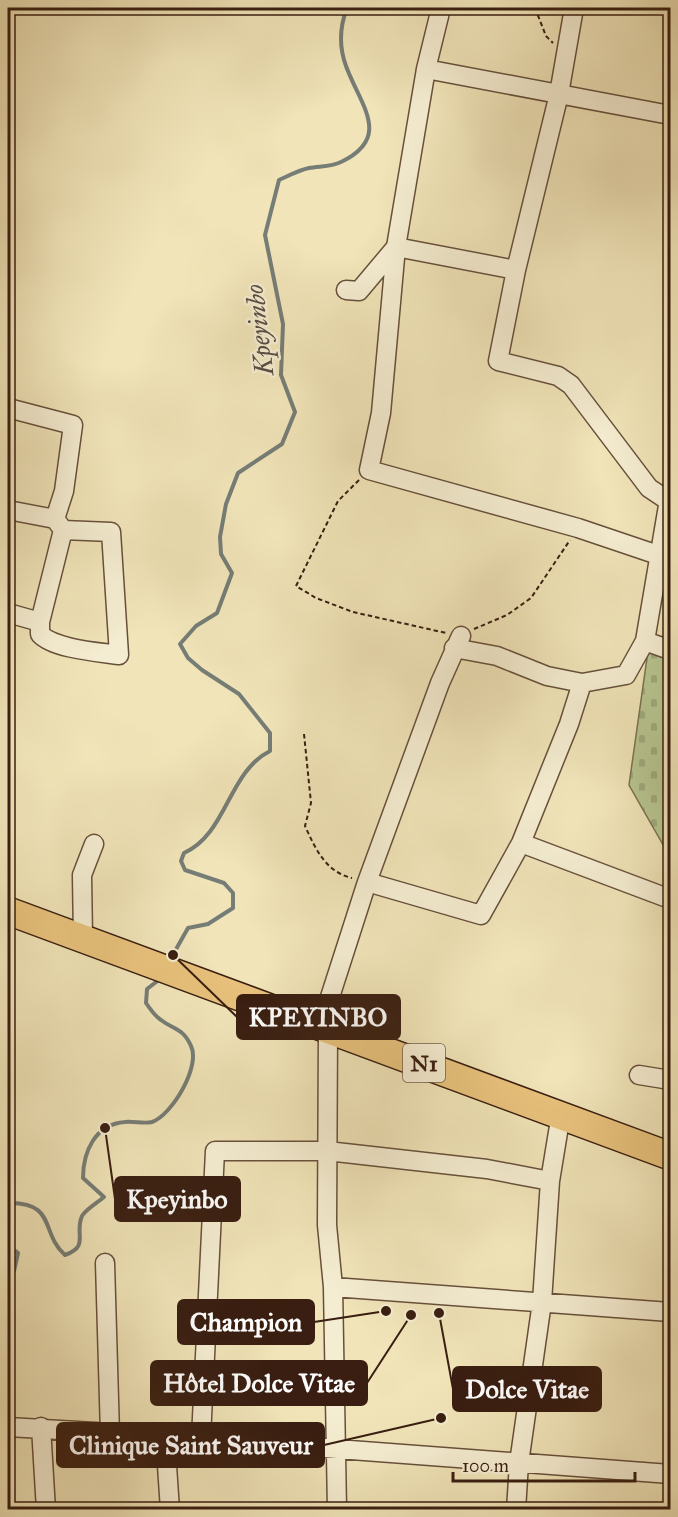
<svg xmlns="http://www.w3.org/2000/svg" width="678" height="1517" font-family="'IM FELL Great Primer',serif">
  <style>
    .cemetery { fill: url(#cemetery-stones); stroke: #787250; stroke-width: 1.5 }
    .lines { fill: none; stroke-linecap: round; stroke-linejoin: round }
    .stream { stroke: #767d76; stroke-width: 4 }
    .minor-casing { stroke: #67503b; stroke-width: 21 }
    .highway-casing { stroke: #391e11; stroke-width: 30 }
    .path { stroke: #391e11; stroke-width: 2; stroke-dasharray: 4.5 3; stroke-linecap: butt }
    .minor { stroke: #f5edd1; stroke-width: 18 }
    .highway { stroke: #e8c27c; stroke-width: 27 }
    .labels { text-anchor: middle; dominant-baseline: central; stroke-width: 5; stroke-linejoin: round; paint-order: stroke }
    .shield { fill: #f5edd1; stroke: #715c4b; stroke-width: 1.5 }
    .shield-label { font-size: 22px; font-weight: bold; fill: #391e11 }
    .water-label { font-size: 26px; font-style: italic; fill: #584d44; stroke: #f5edd1 }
    .leader { fill: none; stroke: #391e11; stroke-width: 2 }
    .callout-dot { fill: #391e11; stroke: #f5edd1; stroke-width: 2 }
    .callout { fill: #391e11; stroke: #391e11; stroke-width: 2 }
    .callout-label { font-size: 26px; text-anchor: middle; font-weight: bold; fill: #fff }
  </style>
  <defs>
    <pattern id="cemetery-stones" width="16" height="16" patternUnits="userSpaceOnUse" patternTransform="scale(1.5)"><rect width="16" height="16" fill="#b7c590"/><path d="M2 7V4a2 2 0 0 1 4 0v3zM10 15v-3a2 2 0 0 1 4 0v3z" fill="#9ea97b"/></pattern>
  </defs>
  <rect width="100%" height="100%" fill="#f0e4b8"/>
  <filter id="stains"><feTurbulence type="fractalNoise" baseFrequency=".00333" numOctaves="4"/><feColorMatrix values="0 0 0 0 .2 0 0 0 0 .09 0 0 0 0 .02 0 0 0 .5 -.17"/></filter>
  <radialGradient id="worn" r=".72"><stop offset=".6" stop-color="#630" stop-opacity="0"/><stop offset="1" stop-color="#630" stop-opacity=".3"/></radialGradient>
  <path class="cemetery" d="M648,651l22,6v200l-41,-72z"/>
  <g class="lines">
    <path class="stream" d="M170,960l18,-32 20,-4 25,-16v-15l-9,-10 -39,-13 -4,-9 3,-8c43,-19 44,-81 86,-102v-18l-31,-39 -37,-24 -14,-12 -8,-14 16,-18 21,-13 15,-40 -11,-19 -1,-17 6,-33 12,-31 44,-29 13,-32 -14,-37 2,-51 -18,-89 14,-55c9,-4 20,-10 30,-12 10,-2 22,-1 32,-6 52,-25 19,-57 5,-96 -7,-19 -6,-40 1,-58
      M8,1203c49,-1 32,30 57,52 25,-9 9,-21 17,-39 4,-7 15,-13 22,-19l-21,-19c0,-26 12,-54 42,-56 8,-1 20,2 27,0 20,-7 49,-56 39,-76 -8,-18 -17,-16 -30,-26 -6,-4 -11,-11 -15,-17l1,-14 13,-10
      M8,1246l10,7 -4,18 -6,8"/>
    <defs>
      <path id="minor" d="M441,8l-15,61 -30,178 -15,166 -12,57 209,58 83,28
        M574,8l-15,86 -43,176 -18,91 60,15 13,9 78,103 21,14
        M426,69l244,46
        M346,290l13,1 37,-44 120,23
        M8,408l65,17 -9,66 -9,28
        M8,510l47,9 6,8
        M63,530l48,2 8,123c-20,-3 -65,-6 -79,-21v-12z
        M8,613l32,9
        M645,641l25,-147
        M454,648l43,8 50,20 35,7 44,-8 19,-34 25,9
        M521,843l149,56
        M367,882l114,33 40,-72 48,-119 13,-41
        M83,939l-1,-64 12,-31
        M321,1025l46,-143 73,-199 21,-47
        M328,1027l-1,198 6,62 4,223
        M639,1075l31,5
        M105,1263l5,171
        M333,1287l337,25
        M8,1427l157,9 505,38
        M41,1427l5,83
        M165,1436l5,74
        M201,1438l14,-287h112l160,18 63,12
        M516,1510l3,-47 23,-161 8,-121 11,-67"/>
      <path id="highway" d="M8,911l662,245"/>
    </defs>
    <use href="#minor" class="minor-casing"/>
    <use href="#highway" class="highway-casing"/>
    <path class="path" d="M535,8l11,28 7,7
      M359,480l-21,21 -42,85 20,12 37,14 93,21
      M474,629l33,-14 24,-17 39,-58
      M304,734l7,69 -6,23c11,24 21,46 47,52"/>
    <use href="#minor" class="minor"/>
    <use href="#highway" class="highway"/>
  </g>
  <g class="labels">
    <rect class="shield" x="403" y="1044" width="42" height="38" rx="4.5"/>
    <g class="shield-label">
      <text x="424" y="1063">N1</text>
    </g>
    <g class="water-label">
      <text transform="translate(259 330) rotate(-97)">Kpeyinbo</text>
    </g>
  </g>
  <path class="leader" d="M173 955L237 1017M105 1128L115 1199M386 1311L314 1322M411 1315L367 1383M439 1313L453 1389M441 1418L324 1445"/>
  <g class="callout-dot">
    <circle cx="173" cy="955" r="6"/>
    <circle cx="105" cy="1128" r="6"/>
    <circle cx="386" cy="1311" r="6"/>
    <circle cx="411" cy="1315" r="6"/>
    <circle cx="439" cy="1313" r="6"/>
    <circle cx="441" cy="1418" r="6"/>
  </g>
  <g class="callout">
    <rect x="237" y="995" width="163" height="44" rx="6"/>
    <rect x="115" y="1177" width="125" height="44" rx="6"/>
    <rect x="178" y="1300" width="136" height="44" rx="6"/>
    <rect x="151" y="1361" width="216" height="44" rx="6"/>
    <rect x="453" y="1367" width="148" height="44" rx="6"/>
    <rect x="57" y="1423" width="267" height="44" rx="6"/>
  </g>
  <g class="callout-label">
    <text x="318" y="1026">KPEYINBO</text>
    <text x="177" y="1208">Kpeyinbo</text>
    <text x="246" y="1331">Champion</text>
    <text x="259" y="1392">Hôtel Dolce Vitae</text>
    <text x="527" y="1398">Dolce Vitae</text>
    <text x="191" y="1454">Clinique Saint Sauveur</text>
  </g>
  <rect width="678" height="1517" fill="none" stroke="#f0e4b8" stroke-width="30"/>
  <rect x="9" y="9" width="660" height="1499" fill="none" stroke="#391e11" stroke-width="3"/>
  <rect x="15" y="15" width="648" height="1487" fill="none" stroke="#391e11" stroke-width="1.5"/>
  <path d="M453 1472v9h182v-9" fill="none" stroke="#391e11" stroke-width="3"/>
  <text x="462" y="1472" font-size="18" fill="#391e11" stroke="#f5edd1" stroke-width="4.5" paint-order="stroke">100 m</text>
  <rect width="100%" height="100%" filter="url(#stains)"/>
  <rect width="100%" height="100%" fill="url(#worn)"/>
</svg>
